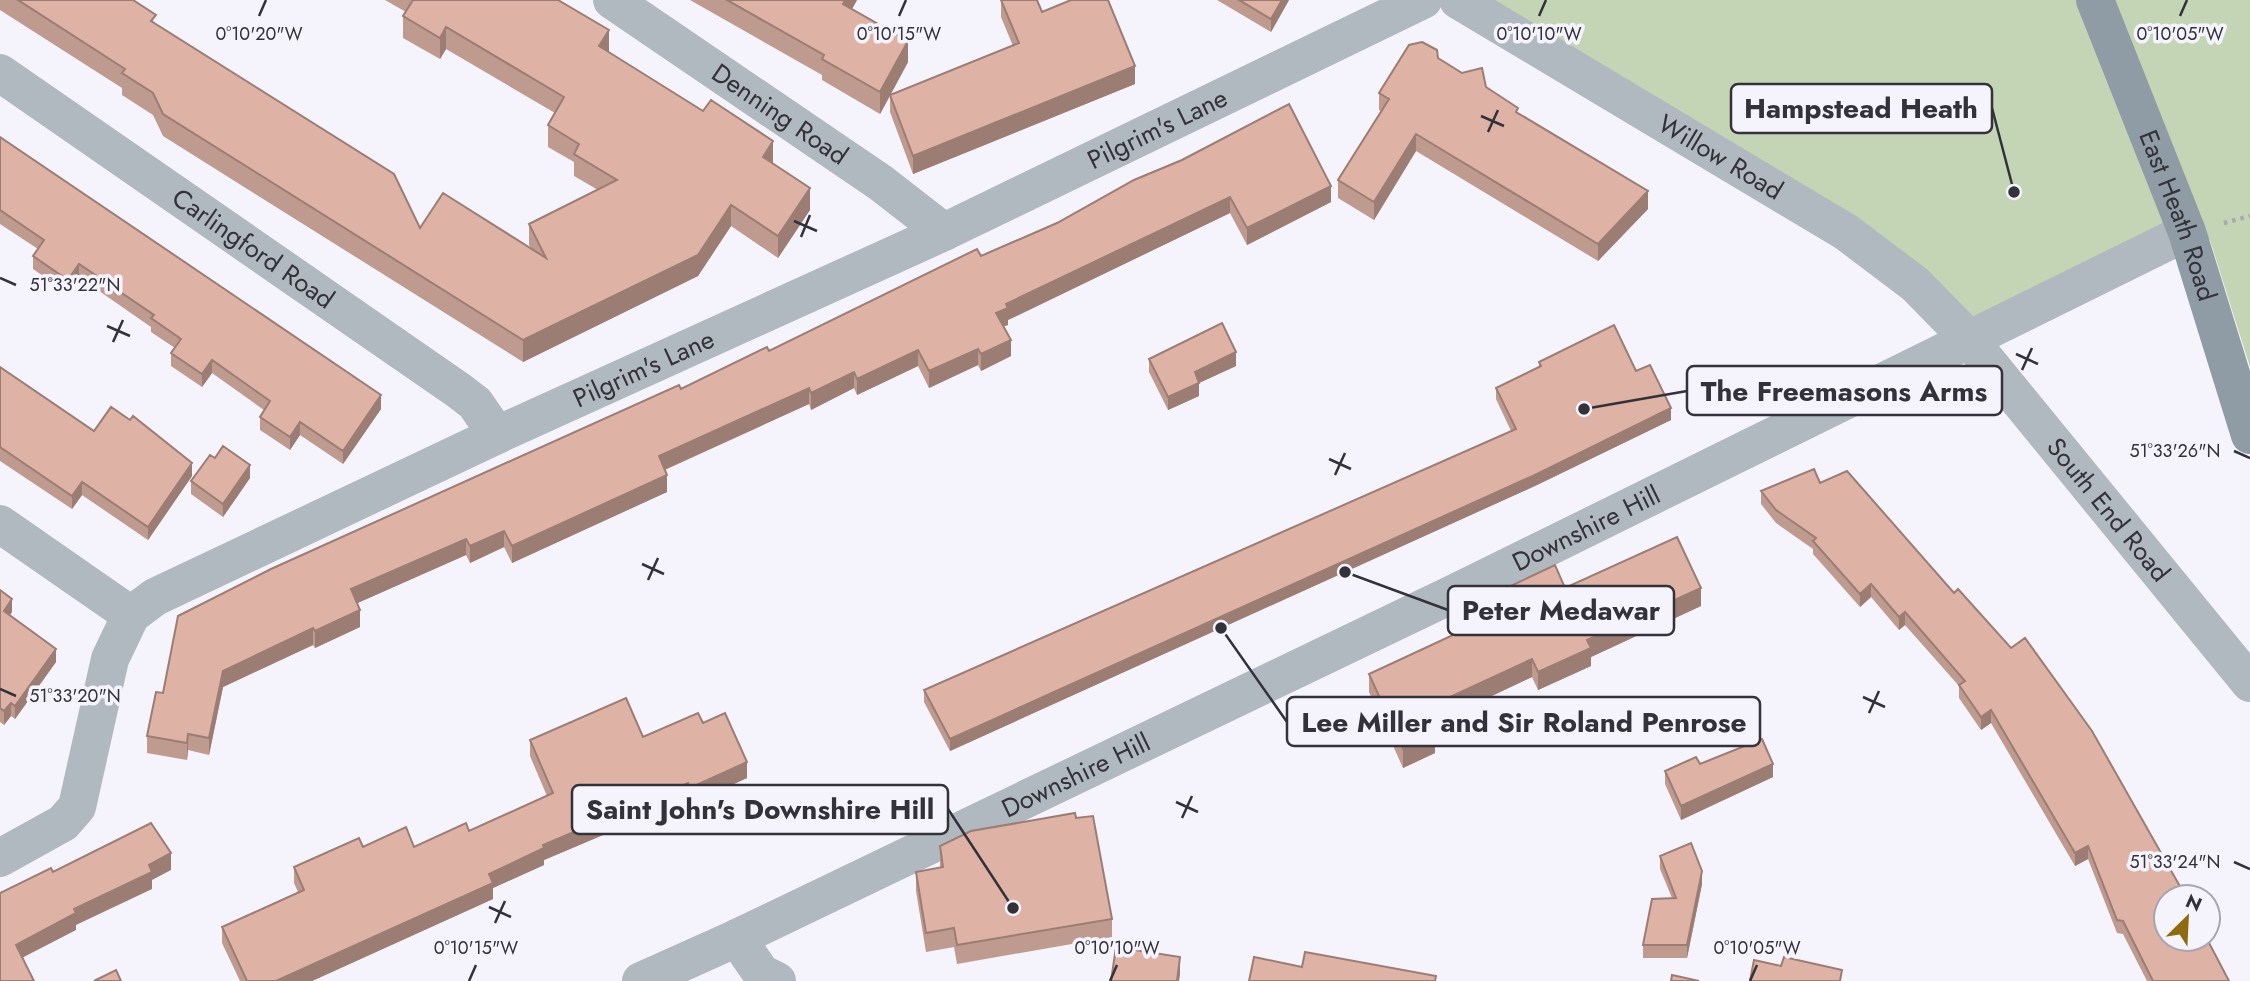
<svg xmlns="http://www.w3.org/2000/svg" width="2250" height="981" font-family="Jost,sans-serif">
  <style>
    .green { fill: #c4d5b5 }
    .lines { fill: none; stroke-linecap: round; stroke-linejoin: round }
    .path { stroke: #aaa8b1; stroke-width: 4.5; stroke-dasharray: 3.5 5; stroke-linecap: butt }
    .street { stroke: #b0b9bf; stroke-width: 38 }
    .secondary { stroke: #8f9ca5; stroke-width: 38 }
    .wall { fill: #bf9a8f }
    .shaded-wall { fill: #9b7d74 }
    .building { fill: #deb3a6; stroke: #9b7d74; stroke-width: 2 }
    .ticks { fill: none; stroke: #333139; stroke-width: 2.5 }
    .labels { text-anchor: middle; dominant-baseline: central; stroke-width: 7; stroke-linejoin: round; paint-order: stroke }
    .street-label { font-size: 26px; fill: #333139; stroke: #f5f3fc }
    .ticks-label { font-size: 18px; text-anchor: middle; fill: #333139; stroke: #f5f3fc; stroke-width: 7; stroke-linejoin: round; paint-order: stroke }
    .leader { fill: none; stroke: #333139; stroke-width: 2.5 }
    .callout-dot { fill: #333139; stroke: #f5f3fc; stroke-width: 2.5 }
    .callout { fill: #f5f3fc; stroke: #333139; stroke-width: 2.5 }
    .callout-label { font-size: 28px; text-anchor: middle; font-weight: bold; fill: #333139 }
  </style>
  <rect width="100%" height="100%" fill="#f5f3fc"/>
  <path class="green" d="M1458,0h792v367l-40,-127 -23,-8 -219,106 -53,-54z"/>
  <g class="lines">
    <path class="path" d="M2224,223l26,-7"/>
    <g class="street">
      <path id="s1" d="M612,0l269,183 63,49"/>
      <path id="s2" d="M1458,0l388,232 69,52 53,54 282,345"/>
      <path id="s3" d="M0,73l458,317 17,13 22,32"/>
      <path d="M0,524l131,91"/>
      <path id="s4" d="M0,858l63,-35 14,-16 33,-148 21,-44 24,-18 342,-162 447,-203 479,-232"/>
      <path d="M737,938l24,35 16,8"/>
      <path id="s5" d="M641,981l96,-43 718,-345 732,-361"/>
    </g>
    <path class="secondary" id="s6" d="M2095,0l92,232 63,203"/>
  </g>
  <path class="wall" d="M0,0h133l23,24 264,204 111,20 -2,-3v-21l69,-34 -24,-14v-14l-26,-15v-22l7,-12 -109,-64 -6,10 -37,-21v-22l3,-4 -21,-12h173l50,52 165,110 -1,1 38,47 -32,48 -47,-32 -33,50 -175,86 -360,-226 -10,-21 -31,-20v-7l-122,-78z
    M690,0h167l-5,9 56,53 -17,32 122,-48 -12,-29v-17l41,12 93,72 -222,90 -23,-62v-16l-10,18 -58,-34v-5z
    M1217,0h72l-18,32z
    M1438,58l48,29 32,26 130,96 -50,52 -182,-110 -42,69 -36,-22v-18l43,-69 -2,-1v-17z
    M0,137l381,272 -38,55 -43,-29 -10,15 -30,-20v-13l4,-7 -52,-37 -10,14 -31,-21v-13l4,-5 -24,-16v-5l-72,-50 -11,16 -35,-24v-13l5,-7 -38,-25z
    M1134,180l197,22 -84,43 -17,-32 -222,107v5l-4,1 7,30 -30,15 -3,-6 -49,23 -11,-22 -61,29 -3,-7 -43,22 -2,-6 -144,66 2,22 -155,71 -8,-16 -34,16 -4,-8 -109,48 3,24 -45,21 -2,-3 -90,42 -14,68 -21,-5 -1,10 -40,-7v-17l16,-43 518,-304 88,-38 288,-128z
    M1149,359l87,7 -37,17v13l-31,14 -19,-38z
    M1539,362l97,9 35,49 -134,65 -587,266 -26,-49v-12l587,-259 -15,-32v-11l43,-21z
    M0,367l94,64 98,45 -44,64 -66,-45 -10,14 -72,-48z
    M250,478l-27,39 -32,-23v-13z
    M1820,483l409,498h-82l-24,-47 -6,-1 -29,-74 -13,7 -84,-143 -10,7 -22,-32v-12l-54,-61 -6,5 -28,-33 -11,10 -47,-53v-5l-37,-26 -15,-19v-13z
    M1565,588l136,18 -110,51v9l-53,24 -6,-13 -101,48 4,28 -32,15 -34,-76v-18l131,-60 -2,-4v-18z
    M0,590l12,22 -2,3 46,47 -41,57 -4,-3 -7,9 -4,-3z
    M703,723l44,55 -57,26 -2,-5 -144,61v5l-51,23v11l-181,82h-72l-18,-38v-16l76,-35 -4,-9v-16l69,-20h51l55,-16 78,-35 -17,-40v-16l113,-3z
    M1665,771l108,6 -92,43 -16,-36z
    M1076,818l36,101v18l-155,27 -3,-17 -28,5 -10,-61v-19l24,-4v-22z
    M1660,856l42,28 -15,74h-44v-13l29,-47 -12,-29z"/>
  <path class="shaded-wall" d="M845,0h12l-14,25v-21z
    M1282,0h7l-18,32v-13z
    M446,27v22l-6,10v-21z
    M609,30v21l-10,17v-22z
    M908,41v21l-28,52v-22z
    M1135,66v18l-222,90v-18z
    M1416,134v17l-42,69v-18z
    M773,141v21l-10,16v-21z
    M1331,186v16l-84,43v-17z
    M810,188v22l-32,48v-22z
    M1648,191v18l-50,52v-17z
    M1230,197v16l-222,107v5l-12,4v-16l10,-9z
    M731,205v21l-33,50 -175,86v-22z
    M79,264v13l-11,16v-13z
    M1011,340v16l-30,15v-17z
    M978,349v16l-49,23v-17z
    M918,350v16l-61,29v-16z
    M1236,352v14l-37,17v13l-31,14v-13l27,-25z
    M212,360v13l-10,14v-13z
    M854,372v16l-43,22v-17z
    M809,388v16l-150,68v-16z
    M381,395v14l-38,55v-13z
    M1671,408v12l-134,65 -587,266v-12z
    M300,422v13l-10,15v-13z
    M192,463v13l-44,64v-13z
    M250,465v13l-27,39v-13z
    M667,475v17l-155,71v-17z
    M82,482v13l-10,14v-13z
    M504,531v16l-34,16v-17z
    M466,539v16l-115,51v-17z
    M1871,584v13l-11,10v-13z
    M1701,588v18l-110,51v9l-53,24v-18l49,-32z
    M12,599v13l-8,12v-13z
    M360,610v17l-45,21v-17z
    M1905,612v13l-6,5v-13z
    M313,628v17l-90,42 -14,68v-17l14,-67z
    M56,649v13l-41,57v-13z
    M1532,659v18l-108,51v-19z
    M11,703v13l-7,9v-14z
    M1991,710v13l-10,7v-13z
    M188,734v16l-1,10v-17z
    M1435,734v19l-32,15v-19z
    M747,762v16l-57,26v-16z
    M1773,764v13l-92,43v-14z
    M688,783v16l-144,61v5l-51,23v11l-181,82h-36l213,-107 54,-29z
    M2088,846v13l-13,7v-13z
    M171,853v17l-19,10v9l-76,36v5l-60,31v-16l133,-80z
    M1702,871v13l-15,74v-13z
    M1180,957v18l-1,6h-2z"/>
  <path class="building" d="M18,0h115l23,15 -5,6 243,153 26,54 23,-35 103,65 -17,-34 88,-44 -43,-26 5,-10 -31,-19 16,-28 -118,-70 -6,11 -37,-22 10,-16h145l51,30 -10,16 104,65 8,-11 62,41 -10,16 47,31 -32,48 -47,-31 -33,50 -175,85 -360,-226 -10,-21 -31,-20 3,-4z
    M727,0h118l-2,4 65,37 -28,51 -58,-33 2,-4z
    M1001,0h36l5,12 29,-12h37l27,66 -222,90 -23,-61 129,-52z
    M1239,0h43l-11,19z
    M1422,42l15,8 1,8 24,15 20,-5 4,19 32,21 -2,4 132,79 -50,53 -182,-110 -42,68 -36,-22 51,-81 -10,-6 30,-48z
    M1289,104l42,82 -84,42 -17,-31 -224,107 2,4 -12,5 15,27 -30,14 -3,-5 -49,22 -11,-21 -61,29 -3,-7 -43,21 -2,-5 -150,68 8,19 -155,71 -8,-15 -34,15 -4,-7 -115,50 9,21 -45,21 -2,-3 -90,43 -14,67 -21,-4 -1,9 -40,-7 9,-44 7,1 15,-77 93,-47 408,-184 2,4 86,-42 2,4 208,-102 4,7 76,-33 77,-43 48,-20z
    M0,137l381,258 -38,56 -43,-29 -10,15 -30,-20 10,-16 -58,-41 -10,14 -31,-21 10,-14 -30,-21 3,-3 -75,-51 -11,16 -35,-24 11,-16 -44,-30z
    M1222,323l14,29 -41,20 4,11 -31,14 -19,-38z
    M1614,325l22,46 14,-6 21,43 -134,66 -587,265 -26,-49 592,-261 -20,-41 45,-22 -2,-4z
    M0,367l94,64 17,-24 19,13 3,-4 59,47 -44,64 -66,-45 -10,14 -72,-49z
    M223,446l27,19 -27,39 -32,-23 19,-26 5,3z
    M1814,469l6,14 27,-12 107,122 4,-4 53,59 14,-10 67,93 94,166h-20v42h41l22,42h-76l-30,-60 -6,-1 -29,-74 -13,7 -84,-143 -10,7 -22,-32 6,-4 -60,-69 -6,5 -28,-33 -11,10 -47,-53 3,-3 -40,-28 -15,-19z
    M1677,537l24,51 -114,52 4,8 -53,24 -6,-13 -108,50 11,25 -32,15 -34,-75 138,-64 -9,-18 57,-27 10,23z
    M0,590l12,9 -8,12 52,38 -41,57 -4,-3 -7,8 -4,-3z
    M626,698l17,39 55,-24 5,10 22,-10 22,49 -57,26 -2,-5 -145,62 1,3 -55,26 4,9 -217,98h-29l-25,-54 82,-37 -10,-23 65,-29 4,9 43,-20 8,20 52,-24 3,8 84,-38 -23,-53z
    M1762,739l11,25 -92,42 -16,-35 31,-14 4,7z
    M1075,813l1,5 17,-2 19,103 -155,26 -3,-17 -28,5 -10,-61 27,-5 -3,-21 31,-15z
    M151,823l20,30 -22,12 3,7 -78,37 2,4 -60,32 18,36h-34v-88l51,-25 2,4z
    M1691,843l11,28 -15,74h-44l9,-46 24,-1 -16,-42z
    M1116,947l64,10 -3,24h-66z
    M1305,952l131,24 -1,5h-186l5,-24 48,10z
    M1784,957l58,13 -2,11h-90l4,-21 27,6z
    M116,970l5,11h-27z
    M1672,975l27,6h-28z"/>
  <path class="ticks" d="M259,16l7,-16M899,16l7,-16M1539,16l7,-16M2180,16l7,-16M1481,116l23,10M1488,132l10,-22M794,221l23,10M801,237l9,-22M0,278l16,7M107,326l23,10M113,342l10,-22M2016,354l22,10M2022,370l10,-22M2234,451l16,7M1329,459l22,10M1335,475l10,-22M642,564l22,10M648,580l10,-22M0,689l16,7M1863,697l22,10M1869,713l10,-22M1176,802l22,10M1182,818l10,-22M2234,862l16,7M489,907l22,10M495,923l10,-22M469,981l7,-16M1110,981l7,-16M1750,981l7,-16"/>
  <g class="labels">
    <g class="street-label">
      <text stroke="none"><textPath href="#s1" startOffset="203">Denning Road</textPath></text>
      <text stroke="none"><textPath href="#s4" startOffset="1430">Pilgrim's Lane</textPath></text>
      <text stroke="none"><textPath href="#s2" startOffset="306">Willow Road</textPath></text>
      <text stroke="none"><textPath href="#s6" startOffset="231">East Heath Road</textPath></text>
      <text stroke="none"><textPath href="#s3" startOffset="308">Carlingford Road</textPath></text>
      <text stroke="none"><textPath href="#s4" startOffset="863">Pilgrim's Lane</textPath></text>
      <text stroke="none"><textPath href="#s2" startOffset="836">South End Road</textPath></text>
      <text stroke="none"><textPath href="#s5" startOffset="1048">Downshire Hill</textPath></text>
      <text stroke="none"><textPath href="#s5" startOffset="481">Downshire Hill</textPath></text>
    </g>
  </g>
  <g class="ticks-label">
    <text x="259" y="40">0°10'20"W</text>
    <text x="899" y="40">0°10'15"W</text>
    <text x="1539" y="40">0°10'10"W</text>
    <text x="2180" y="40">0°10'05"W</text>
    <text x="75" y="291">51°33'22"N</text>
    <text x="2175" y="457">51°33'26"N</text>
    <text x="75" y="702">51°33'20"N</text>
    <text x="2175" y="868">51°33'24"N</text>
    <text x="476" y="954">0°10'15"W</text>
    <text x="1117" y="954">0°10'10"W</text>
    <text x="1757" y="954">0°10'05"W</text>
  </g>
  <path class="leader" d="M2014 192L1992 108M1584 409L1687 391M1345 572L1448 610M1221 628L1287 722M1013 908L948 809"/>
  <g class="callout-dot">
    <circle cx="2014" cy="192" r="7"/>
    <circle cx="1584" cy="409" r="7"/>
    <circle cx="1345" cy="572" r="7"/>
    <circle cx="1221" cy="628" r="7"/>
    <circle cx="1013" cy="908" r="7"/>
  </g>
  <g class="callout">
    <rect x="1731" y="84" width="261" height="49" rx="7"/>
    <rect x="1687" y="366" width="315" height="49" rx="7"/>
    <rect x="1448" y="586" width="226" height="49" rx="7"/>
    <rect x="1287" y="697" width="473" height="49" rx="7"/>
    <rect x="572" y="785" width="376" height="49" rx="7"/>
  </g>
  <g class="callout-label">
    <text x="1861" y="118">Hampstead Heath</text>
    <text x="1844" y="401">The Freemasons Arms</text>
    <text x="1561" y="620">Peter Medawar</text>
    <text x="1524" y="732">Lee Miller and Sir Roland Penrose</text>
    <text x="760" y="819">Saint John's Downshire Hill</text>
  </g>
  <g transform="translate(2187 918) rotate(24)"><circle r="33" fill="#f5f3fc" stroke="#a7a5ae" stroke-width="2"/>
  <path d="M0-5L12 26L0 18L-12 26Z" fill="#8e6b0f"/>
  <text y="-10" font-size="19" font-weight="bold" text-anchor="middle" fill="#333139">N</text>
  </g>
</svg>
